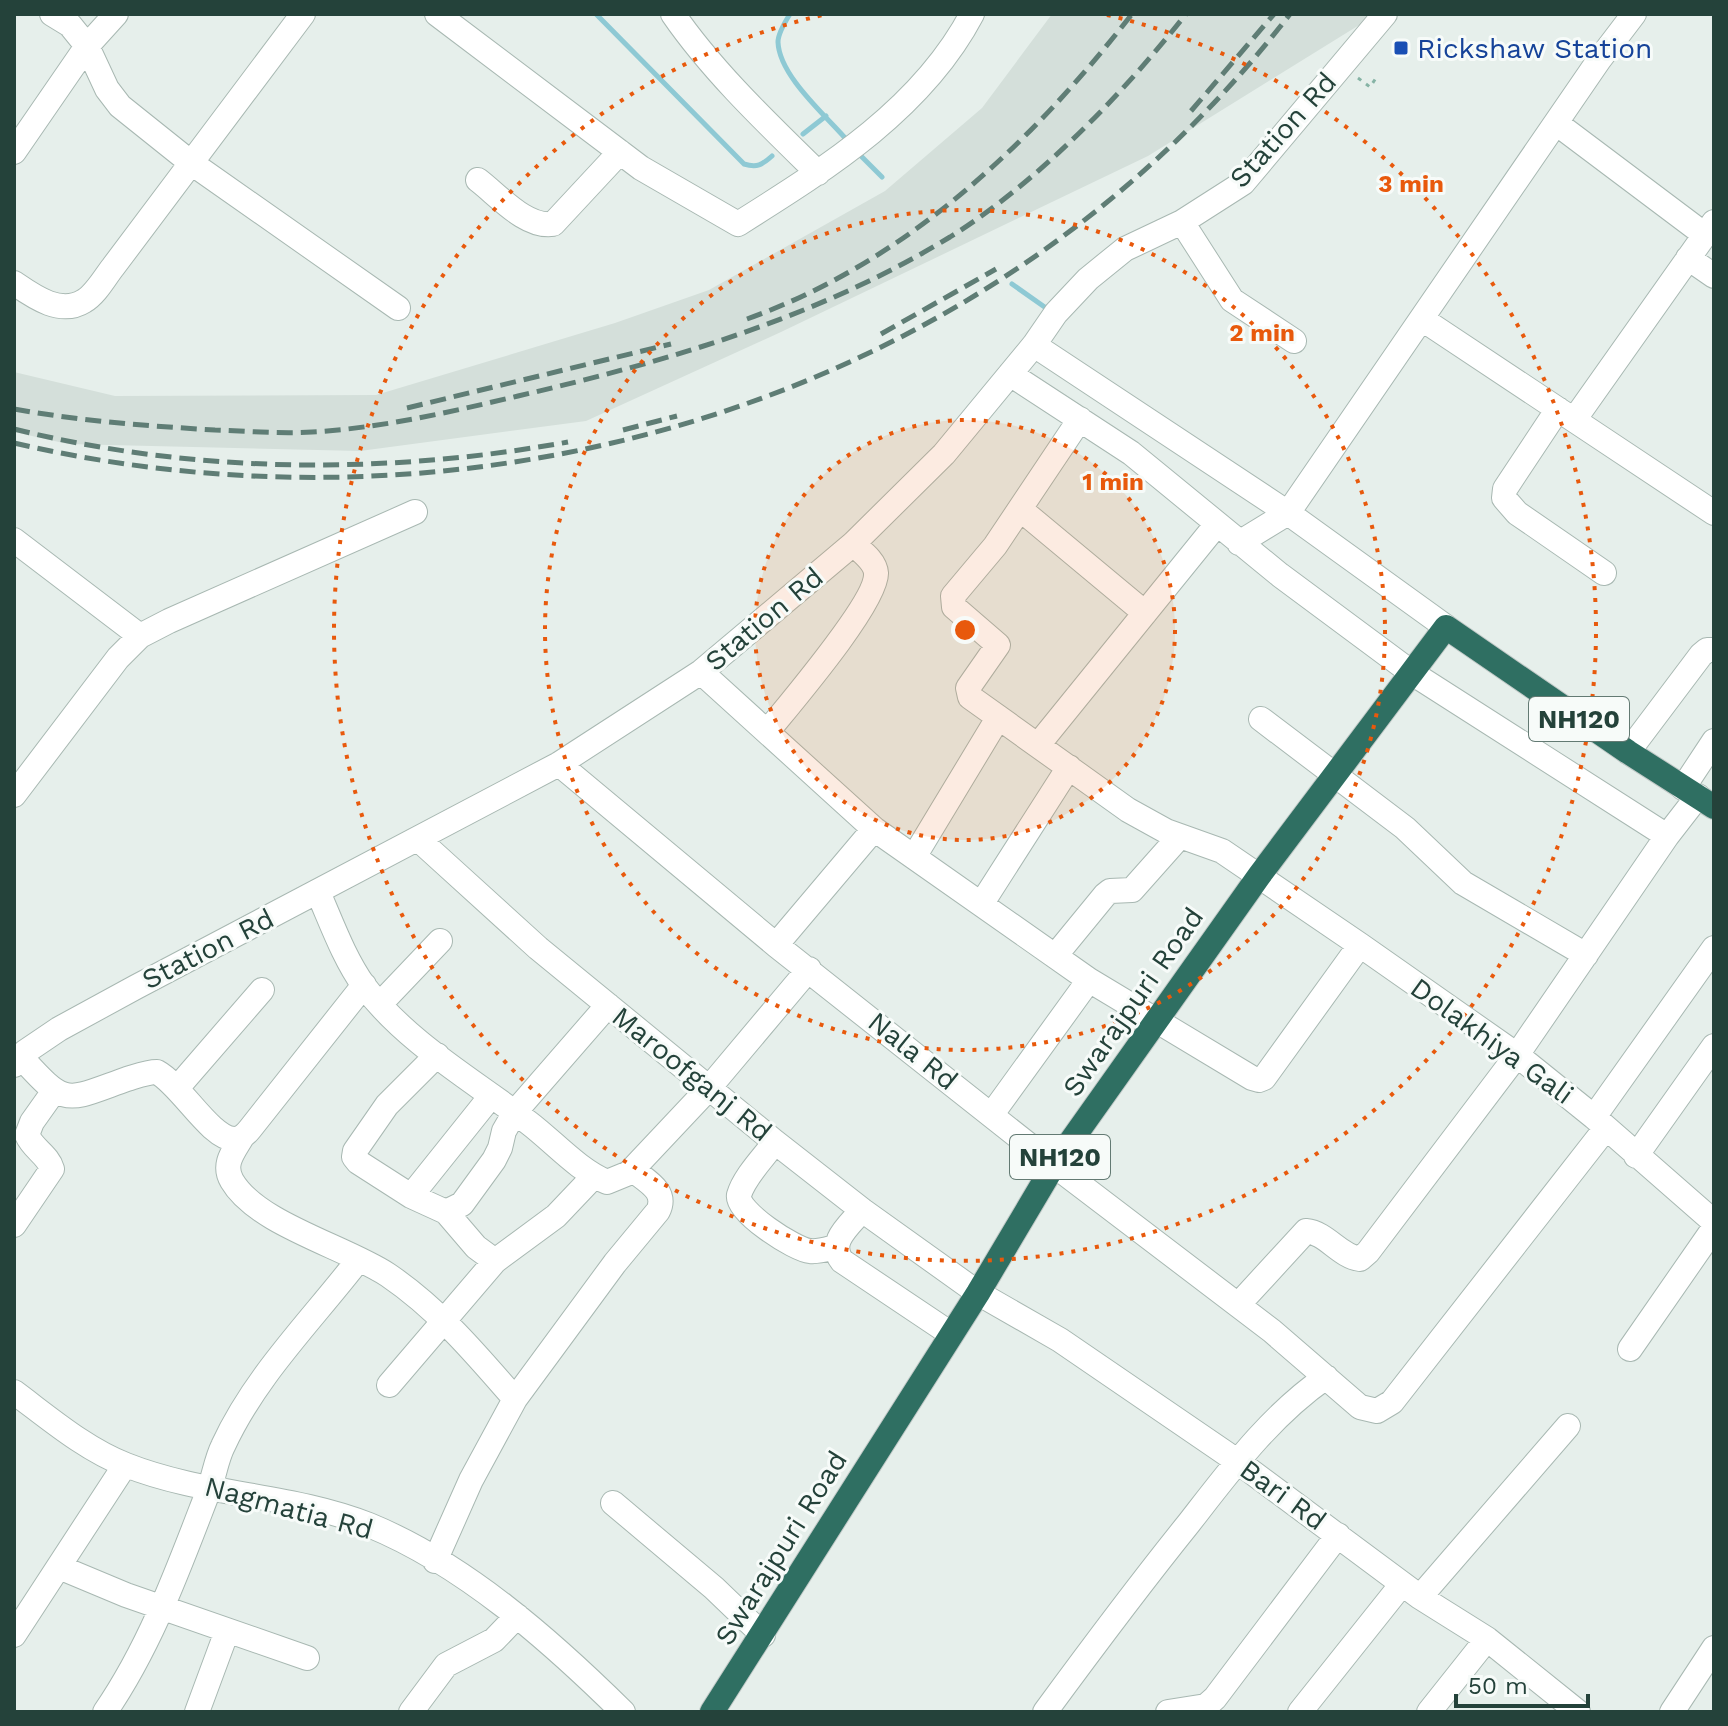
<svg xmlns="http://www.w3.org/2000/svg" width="1728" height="1726" font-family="'Work Sans',sans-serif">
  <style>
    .built { fill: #d4dfda }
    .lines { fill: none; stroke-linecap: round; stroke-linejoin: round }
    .stream { stroke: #8ec9d4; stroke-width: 5 }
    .minor-casing { stroke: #a8b8b2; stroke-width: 26 }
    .highway-casing { stroke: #c2cac8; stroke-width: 26 }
    .path { stroke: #86b3a5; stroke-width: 3; stroke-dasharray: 4 6; stroke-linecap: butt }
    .minor { stroke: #fff; stroke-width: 24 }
    .highway { stroke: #2f6f62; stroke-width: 24 }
    .rail { stroke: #5f7d75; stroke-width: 5; stroke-dasharray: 16 8; stroke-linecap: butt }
    .ring { fill: none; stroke: #e8590c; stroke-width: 4; stroke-dasharray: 4 8 }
    .transit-dot { fill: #1a4fb4; stroke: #f7fbf9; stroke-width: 3 }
    .labels { text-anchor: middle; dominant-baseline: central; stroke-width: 6; stroke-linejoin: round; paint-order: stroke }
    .shield { fill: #f7fbf9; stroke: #637a73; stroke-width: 2 }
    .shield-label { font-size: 26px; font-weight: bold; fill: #24423a }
    .transit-label { font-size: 28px; fill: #164399; stroke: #f7fbf9; text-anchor: start }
    .street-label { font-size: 28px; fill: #24423a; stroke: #f7fbf9 }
    .centre { fill: #e8590c; stroke: #f7fbf9; stroke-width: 4 }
    .ring-label { font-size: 24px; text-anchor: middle; font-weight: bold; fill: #e8590c; stroke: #f7fbf9; stroke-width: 6; stroke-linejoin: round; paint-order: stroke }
  </style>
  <rect width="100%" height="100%" fill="#e6efeb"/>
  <path class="built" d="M1052,14h325l-229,142 -367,176 -195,89 -226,30 -292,-7 -54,-12v-60l101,24 261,-1 239,-72 94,-33 176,-99 97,-83z"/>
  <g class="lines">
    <path class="stream" d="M596,14l148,150c13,4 18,1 28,-8
      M790,14c-5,8 -12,19 -12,28 1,33 46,72 67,96
      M803,134l23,-18
      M860,155l22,22
      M1012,284l34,24"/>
    <defs>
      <path id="minor" d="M52,14l18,11 17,21 20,43 13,17 70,56 208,146
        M437,14l204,154 97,56c89,-56 184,-115 234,-210
        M673,14c40,58 95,110 145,159
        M1556,123l149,112
        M14,152l73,-106 29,-32
        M478,180c21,16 48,48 75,44l67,-72
        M1182,222l50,78 62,41
        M1688,258l26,18
        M14,283c19,13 46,33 70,18 12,-7 21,-24 29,-34l190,-253
        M1422,319l292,194
        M1034,345l254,168 -49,30
        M1010,374l121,79 149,122 132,98 255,163
        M1558,409l-53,80 -1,9 13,15 87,60
        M1080,419l-85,127 -42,50 1,11 44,38 -30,43 2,9 158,113 38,21 56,20 138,94 157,110 77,62 120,105
        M1574,420l140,-198
        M1020,509l125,104
        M14,540l126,96
        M1446,627l-158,-114 311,-453 35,-46
        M701,672l173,157 215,151 163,98 7,2 5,-2 96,-133
        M1261,719l144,109 58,55 123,72
        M767,732c21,-26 111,-131 109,-159 -1,-12 -14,-21 -23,-29
        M1038,745l179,-221
        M1628,752l73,-97 6,-5h7
        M559,764l217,181 278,220 218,166 88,76 17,4 15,-9 214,-274
        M1683,788l31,-47
        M14,795l104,-137 22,-22 29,-15 246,-109
        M418,839l120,109 237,194 87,68 116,83 82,47 177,121 183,136 67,42 91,73
        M914,857l84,-139
        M318,892c14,32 26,66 46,94 43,57 109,94 165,137 25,19 49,47 78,59l22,-9 80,-85 100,-119
        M982,903l87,-136
        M776,945l98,-116
        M1055,956l50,-61 5,-4 22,-1 48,-54
        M380,1004l60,-63
        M437,1055l-50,50 -32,46 -1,6 4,5 53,34 35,16 16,-8 32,-44 6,-12 4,-17 11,-19 93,-107
        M21,1057c46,51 44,44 106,22 10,-3 20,-7 30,-7 24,13 53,66 77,67 7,0 12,-5 16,-10l114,-144
        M14,1065l11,-13 34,-23 77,-42 423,-223 142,-92 152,-128 91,-90 90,-109 22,-32 32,-34 37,-30 57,-27 61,-39 142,-169
        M178,1087l84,-97
        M992,1114l97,-134
        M1594,1117l120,-169
        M242,1137c-8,14 -20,27 -10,44 25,43 114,66 156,94 50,34 88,79 127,124
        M775,1142c-11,15 -31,35 -36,53 -4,16 56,55 71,56 8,1 17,-2 25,-4
        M1636,1156l78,-110
        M411,1196l80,-100
        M862,1210c-12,15 -35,32 -20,51l109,73
        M446,1212l30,35 19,14
        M14,1225l38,-56c-4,-14 -19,-20 -25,-34l5,-13 22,-31
        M1238,1305l68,-74c21,2 33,25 54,28l8,-7 149,-197 150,-219 31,-40
        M1630,1349l84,-121
        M389,1385l106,-124 61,-45 38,-40
        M14,1392c35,26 71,57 112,73 78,31 165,29 243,60 95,39 181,115 254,187
        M613,1503l101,85 49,47
        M435,1561l36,-81 44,-81 100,-136 43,-52c10,-20 -12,-30 -25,-41
        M59,1567l67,28 181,63
        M1420,1597l148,-171
        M14,1635l111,-170
        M105,1712c46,-67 74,-145 103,-220 6,-15 8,-32 15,-46 32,-70 89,-126 136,-187
        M197,1712l30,-81
        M411,1712l35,-47 48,-25 23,-24
        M1045,1712c47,-64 94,-127 144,-189 42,-54 81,-107 137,-146
        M1168,1712l38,-6 9,-8 123,-163
        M1300,1712l102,-128
        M1429,1712l58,-73
        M1672,1712l42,-64"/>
      <path id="highway" d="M712,1712l266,-419 76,-128 205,-289 187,-249 182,125 86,55"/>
    </defs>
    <use href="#minor" class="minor-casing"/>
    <use href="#highway" class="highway-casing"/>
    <path class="path" d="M1358,78l12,9 8,-12"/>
    <use href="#minor" class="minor"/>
    <use href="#highway" class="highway"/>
    <path class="rail" d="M1191,111l83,-97
      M747,319c159,-57 283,-174 385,-305
      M881,334l115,-65
      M407,408l264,-64
      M14,409c67,12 133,17 201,21 32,1 65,4 97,2 70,-4 138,-20 206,-36 150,-35 299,-78 432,-159 88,-55 172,-142 236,-223
      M14,429c180,45 372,46 554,13
      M623,430l54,-14
      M14,443c467,109 979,-43 1276,-429"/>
  </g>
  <circle cx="965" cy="630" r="210" fill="#e8590c" fill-opacity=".12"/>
  <g class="ring">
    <circle cx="965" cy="630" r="210"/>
    <circle cx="965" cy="630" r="420"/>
    <path d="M1107 15A631 631 0 1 1 823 15"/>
  </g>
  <rect class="transit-dot" x="1393" y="40" width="16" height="16" rx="4"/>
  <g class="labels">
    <g class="shield">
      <rect x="1529" y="697" width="100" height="44" rx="6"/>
      <rect x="1010" y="1135" width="100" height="44" rx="6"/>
    </g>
    <g class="shield-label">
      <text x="1579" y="719">NH120</text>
      <text x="1060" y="1157">NH120</text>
    </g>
    <g class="transit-label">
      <text x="1417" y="48">Rickshaw Station</text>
    </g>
    <g class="street-label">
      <text transform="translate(1283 130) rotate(-48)">Station Rd</text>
      <text transform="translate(764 619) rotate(-40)">Station Rd</text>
      <text transform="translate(208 949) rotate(-27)">Station Rd</text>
      <text transform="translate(1133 1002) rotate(-55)">Swarajpuri Road</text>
      <text transform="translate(1492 1041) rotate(36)">Dolakhiya Gali</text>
      <text transform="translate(913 1051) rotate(39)">Nala Rd</text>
      <text transform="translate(692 1074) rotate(39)">Maroofganj Rd</text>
      <text transform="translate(1283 1495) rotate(36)">Bari Rd</text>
      <text transform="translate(289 1508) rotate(15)">Nagmatia Rd</text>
      <text transform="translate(781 1548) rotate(-58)">Swarajpuri Road</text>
    </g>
  </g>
  <circle cx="965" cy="630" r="12" class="centre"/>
  <g class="ring-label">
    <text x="1411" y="192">3 min</text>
    <text x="1262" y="341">2 min</text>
    <text x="1113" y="490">1 min</text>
  </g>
  <rect width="1728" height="1726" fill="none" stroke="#24423a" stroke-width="32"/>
  <path d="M1456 1694v12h132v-12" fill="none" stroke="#24423a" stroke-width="4"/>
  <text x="1468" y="1694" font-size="24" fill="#24423a" stroke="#f7fbf9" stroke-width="6" paint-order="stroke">50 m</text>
</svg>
